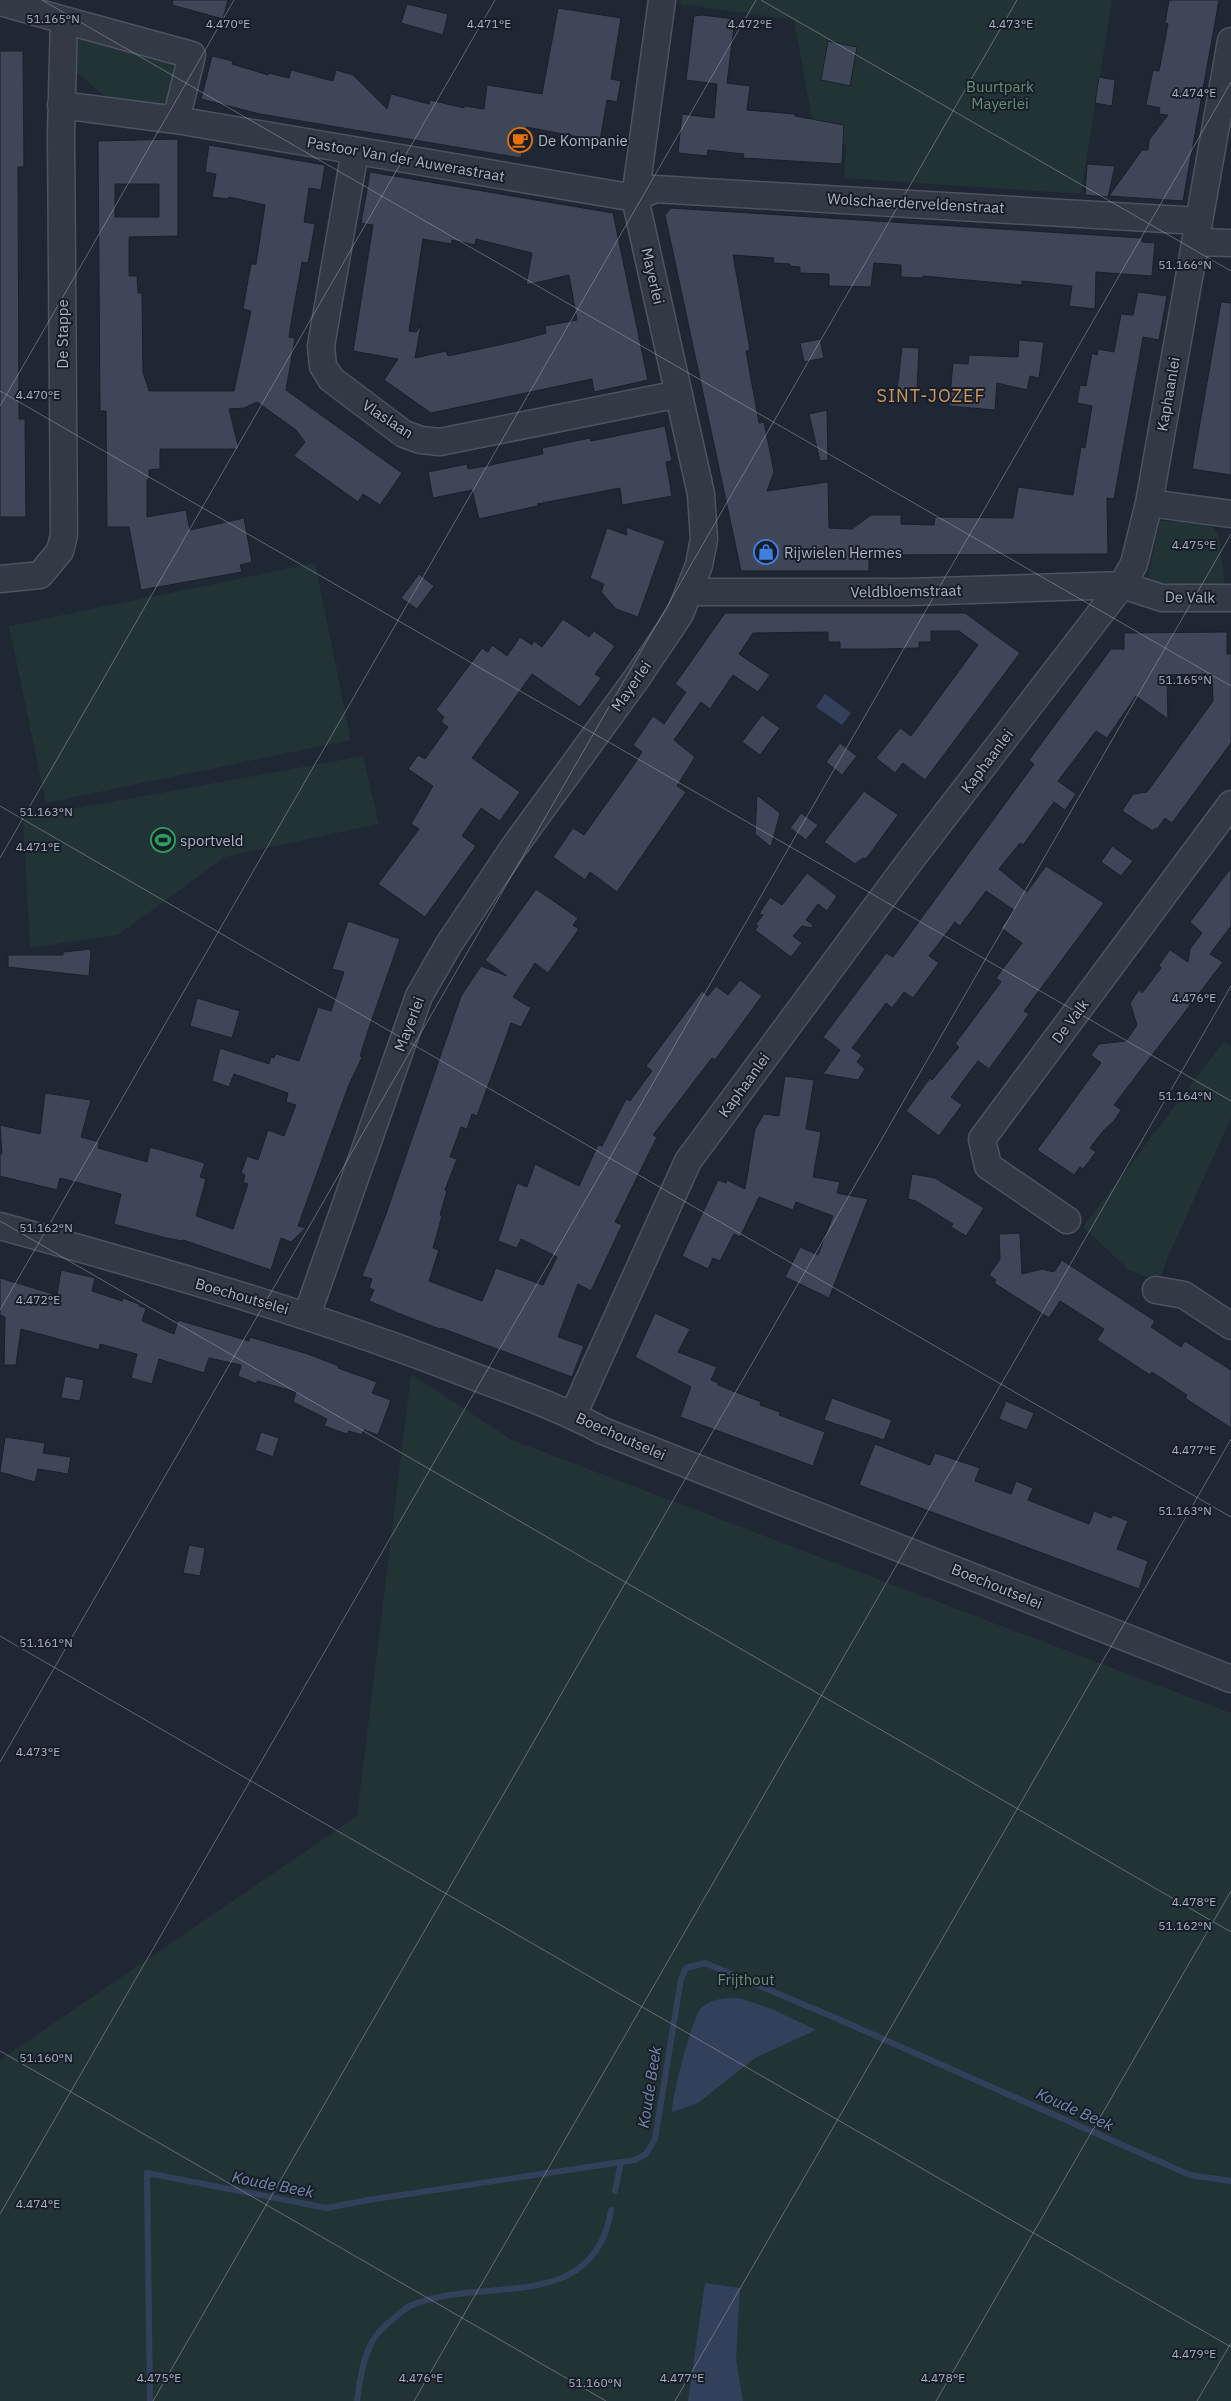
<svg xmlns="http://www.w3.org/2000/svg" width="1231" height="2401" font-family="'IBM Plex Sans',sans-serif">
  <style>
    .green { fill: #223336 }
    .water { fill: #33405b }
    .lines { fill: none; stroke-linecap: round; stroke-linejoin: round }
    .stream { stroke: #33405b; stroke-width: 6 }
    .building { fill: #3e4657; stroke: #1a202b; fill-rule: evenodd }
    .minor-casing { stroke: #4d5360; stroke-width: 29 }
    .minor { stroke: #333945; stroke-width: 26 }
    .ticks { fill: none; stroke: #acb3c2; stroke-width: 1; stroke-opacity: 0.45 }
    .labels { text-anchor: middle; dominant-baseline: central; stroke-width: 4; stroke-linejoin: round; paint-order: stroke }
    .park-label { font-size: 15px; fill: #669173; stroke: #181e29 }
    .poi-label { font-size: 15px; fill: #acb3c2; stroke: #181e29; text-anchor: start }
    .street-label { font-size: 15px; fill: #acb3c2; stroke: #181e29 }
    .water-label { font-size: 16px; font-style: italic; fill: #7587aa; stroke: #181e29 }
    .quarter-label { font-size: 18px; letter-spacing: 1px; fill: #cd975c; stroke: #181e29 }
    .ticks-label { font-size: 12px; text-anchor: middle; fill: #acb3c2; stroke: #181e29; stroke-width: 4; stroke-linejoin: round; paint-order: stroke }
  </style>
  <rect width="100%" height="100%" fill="#1f2634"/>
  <path class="green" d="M681,0h431l-31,194 -237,-16 2,-33 -30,-4 -22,-121 -114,-16z
    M79,29l96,28 -6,53 -59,-10 -33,-27z
    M1160,521l51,2 8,14 6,49 -63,2 -14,-11z
    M315,563l36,177 -305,63 -37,-177z
    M363,756l16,68 -154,33 -107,78 -88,13 -7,-130z
    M1224,1041l7,6v71l-64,141 -7,22h-3l-28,-11 -46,-43z
    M411,1374l101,66 719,273v688h-1231v-341l357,-244z"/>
  <path class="water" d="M825,694l26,19 -9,12 -26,-18z
    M739,1998l33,11 44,21 -61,28 -57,45 -26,9c0,-16 20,-96 30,-105 12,-9 23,-9 37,-9z
    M705,2283l35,5 -4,71 7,42h-55z"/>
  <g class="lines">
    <path class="stream" d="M615,2191l6,-29
      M150,2401l-3,-228 180,35 41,-8 267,-40 11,-6 9,-15 26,-160 5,-11 19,-5 133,56 352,156 41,6
      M357,2401c3,-21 5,-40 15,-59 5,-9 12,-16 20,-22 6,-5 12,-11 18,-14 72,-32 184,11 201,-96"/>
  </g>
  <path class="building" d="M173,0h55l-5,19 -51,-14z
    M1169,0h50l-36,201 -74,-5 33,-46h6l1,-10 19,-25 -9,-1 1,-6 -14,-3 7,-35 6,1 9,-47 -3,-1z
    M407,4l41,10 -5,21 -42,-12z
    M558,8l63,10 -10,61 10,2 -4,21 -10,-2 -7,41 -74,-14 -5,31 -261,-44 -59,-15 11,-43 21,5 -1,3 36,11v-2l21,5 2,-8 42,11 3,-11 17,5 34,34 4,-15 38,10 1,-4 34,8v-2l20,3 3,-24 55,9z
    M702,15l33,4 -8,64 23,3 -3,24 48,4v2l49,9 -2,39 -99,-6 1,-4 -36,-4 -1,6 -29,-3 4,-39 32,4 3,-34 -31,-4 8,-64z
    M828,41l29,6 -7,39 -29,-6z
    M0,51h23l1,116h-6l1,252h6l1,98h-26z
    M1099,77l16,3 -3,26 -17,-3z
    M178,139v97l-49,1v39h8l1,17h4l1,79 6,19h85l17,-80 -8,-2 5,-29 3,-16h5l9,-59 -36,-8 -1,2 -16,-2 4,-23 -11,-2 4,-27 116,20 -4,25 -12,-2 -5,34 11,2 -7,39 -6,-1 -10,56 -3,19 6,1 -9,52 116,83 -22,32 -17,-11 -5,8 -64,-46 11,-14 -9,-12 -39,-28 -13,6 -15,1 10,40h-79v20l-11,1v9l-2,1v37l39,-7 4,20 54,-12 8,44 -12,3 2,7 -101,18 -12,-63h-22l-1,-116h-6l-2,-270zM115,184h44v33h-44z
    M1087,164l28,2 -7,31 -23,-2z
    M370,172l243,41 35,167 -54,12 -2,-13 -161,34 -47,-33 14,-21 -45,-8 20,-126 -12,-2zM423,239l28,5 1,-4 23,5 1,-6 56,14 -6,32 43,-10 8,45 -32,6 1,7 -29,8 -69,15 -2,-5 -31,7 6,-33 -5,7 -7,-1z
    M671,208l471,30v4l13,1 -3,33 -56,-4 -1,37 -26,-3 3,-20 -50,-5v4l-99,-9v2l-22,-1v-12l-27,-2 -3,24 -42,-1v-12l-29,-1v-6l-10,-1v-2l-17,-1 1,-5 -41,-3 17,95 -4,1 13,72 5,-1 10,50 -7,19 61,-9 1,46 23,1 19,-14h30v9l33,1 1,-8 78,1 5,-31 55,8 8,-48 4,1 7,-42 -15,-3 3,-18 6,1 6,-33 5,2 1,-6 16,3 7,-38 12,1 5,-23 29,4 -8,44 -16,-3 -29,162 -7,-1 1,56 -239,1v16h-128l-76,-356z
    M1221,302l10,1v172l-39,-6z
    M820,339l4,19 -20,4 -4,-19z
    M1019,340l25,2 -5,36 -9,-2 -3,14 -30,-7 -2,27 -46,-4 4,-43 15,1 1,-9 49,2z
    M902,347l17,1 -2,43h-20z
    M827,410l1,50 -8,1 -11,-47z
    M665,426l7,35 -6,1 6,34 -50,9 -2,-17 -83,16 5,1 -63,14 -7,-29 -39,8 -5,-26 39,-8 1,5 18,-3 57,-12 -1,-6 48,-10 1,3z
    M626,527l39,14 -27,76 -22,-8 -15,-17 3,-8 -14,-6 17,-50 20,7z
    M419,574l15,12 -17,23 -16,-11z
    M725,613h240l55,40 -95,127 -22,-17 -8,10 -19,-15 24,-30 11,8 67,-91 -19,-14h-28v11h-12v6l-40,1h-39v-7h-12v-10l-75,1 -14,21 31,21 -12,17 -25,-17 -23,34 -9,-7 -27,38 21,17 -18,29 9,6 -69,100 -27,-20 -5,8 -32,-23 20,-29 11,7 49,-69 9,-14 -9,-7 20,-29 11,8 22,-32 -11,-8z
    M563,619l26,18 5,-6 21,15 -20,28 6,4 -21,29 -48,-33 -60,84 48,34 -20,29 -19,-13 -19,28 14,10 -51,71 -47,-33 41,-55 -8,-5 22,-38 -25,-17 10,-14 7,4 23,-32 -7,-5 3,-5 -8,-7 46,-62 6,4 4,-7 15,11 13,-19 12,8 2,-4 8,6z
    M1227,632v22h4v89l-59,80 -7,-5 -8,11 -2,-1 -2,3 -31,-20 11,-17 14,-2 66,-91 -1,-23 -6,1v-5l-39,1 1,44 -32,-23 -29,42 -11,-7 -38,50 18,13 -11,16 -11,-8 -31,43 -3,-2 -21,26 28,23 19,-26 58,37 -80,108 5,3 -40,55 -11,-8 -27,36 11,8 -23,31 -33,-25 24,-33 2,2 27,-33 -4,-3 46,-62 -5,-4 26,-35 -21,-15 13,-18 -28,-19 -26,35 -5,-4 -26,34 10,7 -26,35 -9,-6 -12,16 -6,-5 -34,45 10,7 -5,7 8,7 -7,11 -35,-6 17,-24 -17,-13 63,-84 7,4 141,-193 -5,-4 82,-111h13v-16z
    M762,715l18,13 -20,27 -18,-13z
    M840,743l17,13 -15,19 -16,-13z
    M864,791l34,24 -32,44 -3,-1 -8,6 -31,-22z
    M757,795l23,18 -9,34 -16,-13z
    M801,813l17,12 -12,15 -16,-12z
    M1112,846l21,15 -12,15 -20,-14z
    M1231,868v58l-21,28 13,8 -109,143 7,5 -7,11 -11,10 -13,17 6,4 -13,17 -3,-2 -6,8 -37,-25 64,-87 -10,-8 8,-11 27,-3 11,-16 -7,-22 9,-13 3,3 19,-25 -2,-3 11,-15 18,12 2,-13 12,-16 -12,-11z
    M807,873l30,23 -10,15 -9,-7 -12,16 7,5 -1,3 -10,-2 -9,10 9,7 -11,14 -36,-27 3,-4 -2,-2 7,-9 -4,-1 11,-17 12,8z
    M536,889l42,29 -5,7 6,4 -31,44 -13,-10 -22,34 18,11 -10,19 -10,-4 -34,93 -5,-2 -5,15 -6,-2 -11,30 7,2 -12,31 2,1 -7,24 2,1 -9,32 6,2 -10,31 53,20 14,-33 47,17 14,-28 -36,-18 -4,9 -19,-7 19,-58 10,4 8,-23 44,22 19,-41 4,1 24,-47 4,2 22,-30 -6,-5 56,-75 6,5 8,-10 12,9 12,-15 22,16 -47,64 -3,-2 -59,77 4,2 -42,85 7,3 -31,66 -13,-7 -20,53 26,9 -12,31 -131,-49 -1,1 -32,-12 -39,-16 5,-11 -5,-2 3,-9 -10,-3 24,-62 75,-218 20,-30 26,10 -22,-16z
    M348,921l52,18 -30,86 -10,31 2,1 -14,30 -50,139 8,2 -15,14 -10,-4 -10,32 -88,-30 -1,1 -16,-3 -52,-14 7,-30 -61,-16 -3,12 -57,-14v-22h2l-2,-29 40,9 5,-41 46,7 -10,37 18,5 -1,6 49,14 3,-15 55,16 -5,14 6,2 -10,37 37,13 15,-45 -5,-2 2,-7 -4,-2 6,-17 11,4 10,-30 16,6 12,-31 -10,-3 2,-9 -54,-19 -5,13 -17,-6 8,-33 49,16 2,-7 3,1 2,-4 23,7 19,-54 13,4 13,-39 -12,-3z
    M91,949l-2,27 -81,-9v-12h55v-3z
    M197,998l43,13 -8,27 -42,-12z
    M785,1076l29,4 -8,49 15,3 -8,45 27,5 -3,11 31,6 -39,99 -44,-21 15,-30 18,8 15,-39 -37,-14 -3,8 -34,-13 -19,40 -6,-3 -14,27 -7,-3 -5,11 -26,-13 36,-76 8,3 1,-3 18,9 10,-60 9,-15 15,2z
    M912,1174l23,4 49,30 -18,28 -15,-9 2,-3 -37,-23 -8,-2z
    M1020,1233l2,41 20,-5 12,3 8,-12 93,61 -4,6 30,20 4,-6 46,29v58l-46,-30 2,-3 -35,-23 -2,3 -53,-35 7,-11 -44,-28 -11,17 -55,-35 2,-3 -7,-5 11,-16 -1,-25z
    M61,1270l34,8 -3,13 30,10 1,-3 16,6v2l7,2 -4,13 32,13 4,-14 71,21 1,-4 58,17 31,12 -1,2 39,14 -5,11 19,7 -13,35 -14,-5 -2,5 -13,-4 -2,3 -23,-8 3,-7 -34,-17 3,-10 -39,-11v3l-19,-8 3,-11 -32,-7 -5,15 -45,-14 -7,25 -21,-6 6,-24 -37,-10 -1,6 -78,-21 -5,36h-12l1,-48 -5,-2v-37l57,17z
    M655,1313l35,16 -12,23 39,15 -6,13 7,3v2l43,17 -1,3 20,7 -1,3 46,17 -12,34 -133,-49 11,-30 -56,-30z
    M65,1376l19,4 -4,21 -19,-3z
    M832,1398l60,22 -8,20 -60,-20z
    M1006,1401l28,12 -7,17 -28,-11z
    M261,1432l18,6 -6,19 -18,-7z
    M5,1437l40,6 -2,10 28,4 -3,17 -30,-5 -3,13 -35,-10z
    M875,1444l55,21 5,-12 45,15 -5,13 36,13 5,-13 17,7 -5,12 61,24 5,-13 17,7 2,-3 15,6 -11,28 31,12 -9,28 -280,-104z
    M189,1545l16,3 -5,28 -17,-3z"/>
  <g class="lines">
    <defs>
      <path id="minor" d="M0,2l64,18
        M176,120l459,78
        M355,151l-34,195 2,20 8,13 73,55 17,6 19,2 239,-48
        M635,198l20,-9 544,32
        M1195,242l36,1
        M1149,503l82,11
        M0,579l40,-4 20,-24 4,-16 -3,-402 3,-113 128,35 -16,65 -115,-15
        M690,592h218l214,-7 40,13h69
        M1067,1220l-79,-54 -6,-27 249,-335
        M0,1226c154,43 308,86 457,144 49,19 100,36 146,61l628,248
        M1156,1290l28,5 47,31
        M307,1315l112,-319 30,-52 65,-97 123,-169 43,-64 19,-49 5,-26 -3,-45 -66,-296 27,-198
        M573,1415l115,-254 219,-296 215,-280 12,-21 15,-61 82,-462"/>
    </defs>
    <use href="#minor" class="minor-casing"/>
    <use href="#minor" class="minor"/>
  </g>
  <path class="ticks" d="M42,0l1189,686M761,0l470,271M0,391l1231,710M0,406l234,-406M0,806l1231,711M0,858l495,-858M0,1221l1231,711M0,1310l756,-1310M0,1636l1231,711M0,1762l1017,-1762M0,2051l606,350M0,2214l1231,-2132M153,2401l1078,-1867M414,2401l817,-1415M675,2401l556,-962M936,2401l295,-510M1197,2401l34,-58"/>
  <defs>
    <symbol id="cafe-ring" viewBox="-11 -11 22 22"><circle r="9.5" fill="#181e29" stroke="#e8710a" stroke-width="1.5"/><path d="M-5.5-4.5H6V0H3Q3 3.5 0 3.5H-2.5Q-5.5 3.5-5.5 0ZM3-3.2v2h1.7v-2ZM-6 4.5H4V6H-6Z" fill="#e8710a"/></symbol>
    <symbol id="shop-ring" viewBox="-11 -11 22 22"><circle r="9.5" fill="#181e29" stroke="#3f7fe0" stroke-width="1.5"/><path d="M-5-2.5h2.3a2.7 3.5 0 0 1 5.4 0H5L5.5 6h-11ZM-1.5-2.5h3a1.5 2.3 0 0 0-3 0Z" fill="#3f7fe0"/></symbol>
    <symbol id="stadium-ring" viewBox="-11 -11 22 22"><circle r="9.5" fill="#181e29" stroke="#2e9e5b" stroke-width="1.5"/><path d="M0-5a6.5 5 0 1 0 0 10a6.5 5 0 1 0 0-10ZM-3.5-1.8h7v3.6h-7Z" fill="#2e9e5b"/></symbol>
  </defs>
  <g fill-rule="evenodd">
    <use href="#cafe-ring" x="506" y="126" width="28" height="28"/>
    <use href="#shop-ring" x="752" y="538" width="28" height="28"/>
    <use href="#stadium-ring" x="149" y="826" width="28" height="28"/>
  </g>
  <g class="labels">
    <g class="park-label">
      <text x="1000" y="86">Buurtpark<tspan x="1000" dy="17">Mayerlei</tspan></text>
      <text x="746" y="1979">Frijthout</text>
    </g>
    <g class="poi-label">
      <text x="538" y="140">De Kompanie</text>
      <text x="784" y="552">Rijwielen Hermes</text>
      <text x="180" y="840">sportveld</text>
    </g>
    <g class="street-label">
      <text transform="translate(406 159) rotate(10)">Pastoor Van der Auwerastraat</text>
      <text transform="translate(916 203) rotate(3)">Wolschaerderveldenstraat</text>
      <text transform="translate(653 276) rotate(77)">Mayerlei</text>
      <text transform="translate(62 334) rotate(-90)">De Stappe</text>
      <text transform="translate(1168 394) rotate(-80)">Kaphaanlei</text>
      <text transform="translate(388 419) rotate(33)">Vlaslaan</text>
      <text transform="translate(906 591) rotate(-1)">Veldbloemstraat</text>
      <text transform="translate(1190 597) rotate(1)">De Valk</text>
      <text transform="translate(631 686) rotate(-55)">Mayerlei</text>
      <text transform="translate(987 761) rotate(-53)">Kaphaanlei</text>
      <text transform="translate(1070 1021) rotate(-53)">De Valk</text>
      <text transform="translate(409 1024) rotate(-69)">Mayerlei</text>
      <text transform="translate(744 1085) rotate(-54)">Kaphaanlei</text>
      <text transform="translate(242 1296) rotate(16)">Boechoutselei</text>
      <text transform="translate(621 1436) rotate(24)">Boechoutselei</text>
      <text transform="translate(997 1586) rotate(22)">Boechoutselei</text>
    </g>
    <g class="water-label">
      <text transform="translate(649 2087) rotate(-81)">Koude Beek</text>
      <text transform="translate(1075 2109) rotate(24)">Koude Beek</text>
      <text transform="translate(273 2184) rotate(11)">Koude Beek</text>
    </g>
    <g class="quarter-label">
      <text x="931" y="395">SINT-JOZEF</text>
    </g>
  </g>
  <g class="ticks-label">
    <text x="53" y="23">51.165°N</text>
    <text x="228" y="28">4.470°E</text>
    <text x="489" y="28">4.471°E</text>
    <text x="750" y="28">4.472°E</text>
    <text x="1011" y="28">4.473°E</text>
    <text x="1194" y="97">4.474°E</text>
    <text x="1185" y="269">51.166°N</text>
    <text x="38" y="399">4.470°E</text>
    <text x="1194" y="549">4.475°E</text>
    <text x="1185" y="684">51.165°N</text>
    <text x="46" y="816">51.163°N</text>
    <text x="38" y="851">4.471°E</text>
    <text x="1194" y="1002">4.476°E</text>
    <text x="1185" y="1100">51.164°N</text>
    <text x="46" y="1232">51.162°N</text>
    <text x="38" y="1304">4.472°E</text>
    <text x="1194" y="1454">4.477°E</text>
    <text x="1185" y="1515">51.163°N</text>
    <text x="46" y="1647">51.161°N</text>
    <text x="38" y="1756">4.473°E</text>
    <text x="1194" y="1906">4.478°E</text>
    <text x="1185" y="1930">51.162°N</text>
    <text x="46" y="2062">51.160°N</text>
    <text x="38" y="2208">4.474°E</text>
    <text x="1194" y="2358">4.479°E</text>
    <text x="159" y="2382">4.475°E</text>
    <text x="421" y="2382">4.476°E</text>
    <text x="682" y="2382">4.477°E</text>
    <text x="943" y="2382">4.478°E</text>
    <text x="595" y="2387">51.160°N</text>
  </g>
</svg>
